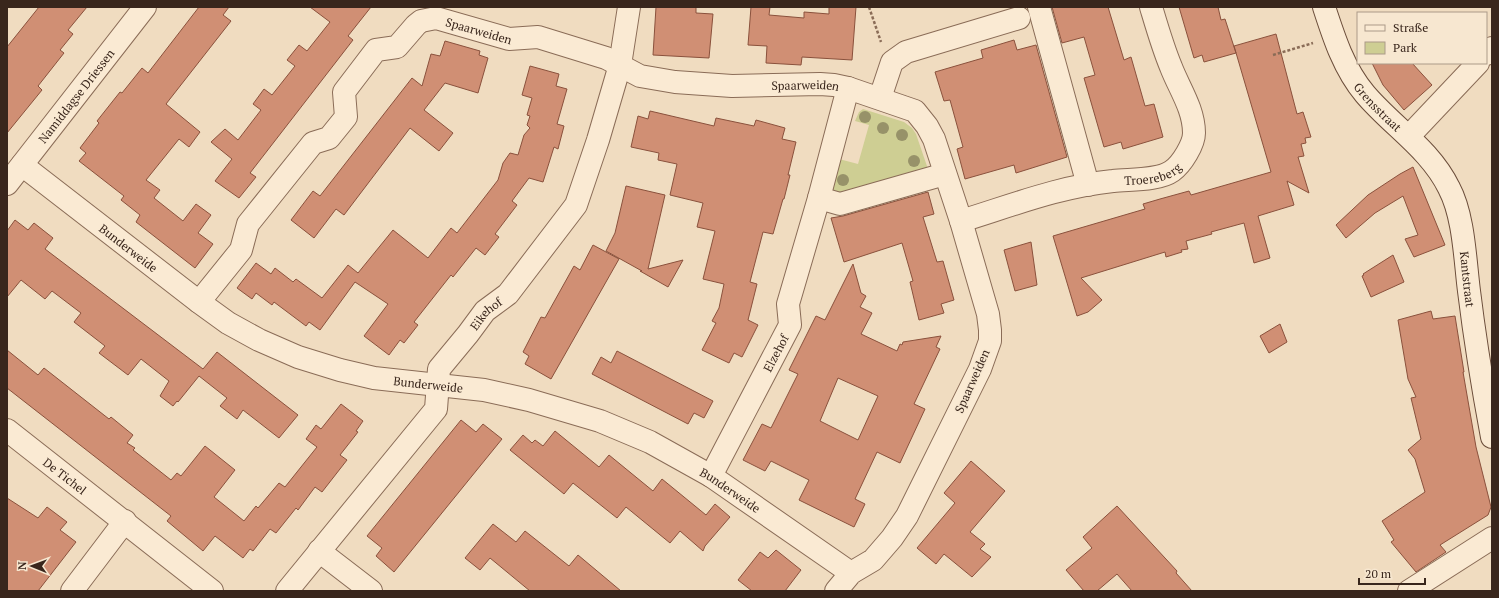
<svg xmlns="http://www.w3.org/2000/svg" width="1499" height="598" font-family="'PT Serif',serif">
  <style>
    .green { fill: #cece93 }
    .building { fill: #d08f74; stroke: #8a513c; fill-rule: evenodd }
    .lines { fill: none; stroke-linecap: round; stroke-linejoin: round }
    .minor-casing { stroke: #8a6c57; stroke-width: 24 }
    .secondary-casing { stroke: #6b4d3a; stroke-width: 24 }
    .path { stroke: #8a6c57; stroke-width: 2.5; stroke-dasharray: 3 2; stroke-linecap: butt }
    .minor { stroke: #faead3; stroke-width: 22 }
    .secondary { stroke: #faead3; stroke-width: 22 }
    .tree { fill: #979269 }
    .labels { text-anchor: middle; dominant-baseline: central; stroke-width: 3; stroke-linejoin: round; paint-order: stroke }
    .street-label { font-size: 12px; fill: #39261c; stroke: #f7e7d0 }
  </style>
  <rect width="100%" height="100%" fill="#f0dcc0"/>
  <path class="green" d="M863,109l41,13 8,6 4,6 13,38 -100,24 10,-37 19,5 11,-39 -14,-4 4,-9z"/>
  <path class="building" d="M39,7h48l-19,23 5,4 -13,16 4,3 -26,33 4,4 -35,43v-86z
    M199,7h30l-6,8 8,6 -65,83 34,28 -11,15 -10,-8 -33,41 14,10 -6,8 29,23 13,-17 15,11 -13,18 15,11 -18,24 -59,-46 4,-7 -19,-15 3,-4 -45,-35 7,-8 -6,-5 19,-25 -2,-2 23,-29 2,1 20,-25 6,5z
    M310,7h61l-23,29 5,4 -103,133 6,4 -17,21 -24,-17 17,-22 -21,-17 14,-13 13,11 23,-30 -8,-6 11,-15 8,6 23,-29 -8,-6 12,-15 8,6 23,-29z
    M656,7h40v6l17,1 -4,44 -56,-3z
    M751,7h19l-1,8 35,3v-6l25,2v-7h27l-4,53 -50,-3 -1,8 -35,-2 1,-17 -19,-1z
    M1052,7h56l16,53 7,-3 14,49 9,-2 9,33 -40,12 -2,-7 -17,5 -20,-69 11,-3 -11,-38 -22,6z
    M1179,7h39l3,13 4,-1 11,34 -32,9 -2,-7 -8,3z
    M1276,34l21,80 6,-2 8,25 -6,1 1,5 -5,1 3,12 -6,1 11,36 -22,-12 7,24 -36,11 12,42 -16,5 -10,-40 -33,9 1,2 -26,7 2,8 -7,1 1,2 -16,5 -1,-5 -84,26 21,22 -14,12 -11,4 -24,-80 92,-27 -2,-5 17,-5 29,-8 2,4 80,-23 -37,-126z
    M1014,40l3,10 19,-5 31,112 -51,16 -2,-8 -49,14 -8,-30 6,-2 -13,-47 -6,1 -9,-29 48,-14 -2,-8z
    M445,41l35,10 -1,4 9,3 -10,35 -33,-10 -21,27 29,23 -14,18 -29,-23 -66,87 -8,-6 -22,29 -23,-18 22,-29 7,5 92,-118 10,8 9,-32 9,2z
    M1372,63h40l20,22 -28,25 -21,-25z
    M530,66l29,8 -3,12 11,3 -10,35 7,2 -6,23 -4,-2 -11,35 -14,-4 -17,23 5,4 -22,29 4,3 -14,18 -9,-7 -23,29 -2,-2 -37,47 4,3 -14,18 -4,-3 -11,15 -25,-19 24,-32 -33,-22 -35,48 -11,-8 -3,4 -32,-24 -2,3 -16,-12 -4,6 -15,-11 19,-25 15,11 4,-6 18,14 3,-3 26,19 26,-33 10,8 35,-43 35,28 23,-30 6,5 41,-53 5,-17 7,-10 8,2 6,-20 6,-7 -3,-3 3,-9 -3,-1 5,-17 -10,-3z
    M650,111l64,15 2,-8 38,8 2,-6 29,8 -3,11 14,3 -8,33h2l-6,24h-1l-10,35 -10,-2 -13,50 7,2 -9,36 10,5 -16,32 -8,-4 -5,10 -27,-13 14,-27 -4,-2 7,-13 5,-24 -21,-5 12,-48 -18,-4 6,-24 -33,-8 7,-31 -19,-4 1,-7 -28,-6 7,-31 10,3z
    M1413,167l32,78 -31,12 -9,-18 13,-4 -15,-39 -28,17 -29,25 -10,-13 32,-30 32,-21z
    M626,186l39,9 -17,74 35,-9 -15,27 -28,-16h2l-36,-20 9,-18z
    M928,192l6,22 -11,3 14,45 6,-1 11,39 -13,4 3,9 -25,7 -9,-38 3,-1 -11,-38 -58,19 -13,-44 12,-2z
    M15,220l13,10 6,-7 19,15 -8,11 158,120 14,-17 81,63 -19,23 -36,-28 -6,9 -17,-13 7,-8 -28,-22 -21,26 -1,-1 -4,5 -13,-10 9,-15 -28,-22 -13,16 -29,-22 6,-7 -31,-24 7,-9 -29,-22 -7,8 -24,-19 -14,17v-66z
    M1031,242l6,43 -22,6 -11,-41z
    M593,245l26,14 -68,120 -26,-15 4,-8 -6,-4 18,-35 4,1 29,-52 6,4z
    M1393,255l11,27 -33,15 -9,-21 2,-1 -1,-1z
    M853,264l8,29 5,3 -6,11 12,6 -11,21 36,17 3,-7 2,1 1,-3 38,-6 -5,11 4,2 -26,55 11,5 -25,54 -23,-11 -22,47 10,5 -11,23 -55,-27 10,-20 -38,-19 -6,10 -22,-11 19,-36 9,4 27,-54 -9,-4 27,-54 9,4zM838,378l40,18 -20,44 -38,-19z
    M1431,311l2,8 22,-3 9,56h-1l13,75 15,60 -3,8 -48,30 6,7 -30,20 -25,-30 3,-2 -12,-19 43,-29 -10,-33 -7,-9 13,-11 -10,-41 5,-1 -8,-18 -10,-59z
    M1280,324l7,18 -18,11 -9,-17z
    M7,350l31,25 6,-7 65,51 2,-2 22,18 -6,8 8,5 -2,2 38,30 6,-7 4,3 24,-30 30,24 -21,27 30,24 12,-15 2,2 21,-25 6,4 32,-40 -11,-8 10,-14 5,4 20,-25 22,17 -7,10 2,1 -18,23 7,5 -25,32 -7,-5 -17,23 -2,-2 -20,25 -6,-4 -17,22 -3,-2 -7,9 -28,-22 -12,15 -36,-30 4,-5 -164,-128z
    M617,351l96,50 -9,17 -10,-5 -6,11 -96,-50 9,-17 10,6z
    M461,420l15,12 7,-8 19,15 -108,133 -18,-16 6,-8 -15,-12z
    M555,431l44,36 10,-12 44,36 9,-12 44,36 9,-11 15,13 -25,29 -2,5 -23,-20 -10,12 -44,-36 -9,11 -44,-35 -9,11 -54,-44 13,-15 9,8 3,-3 8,6z
    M971,461l34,30 -35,41 15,12 -5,5 11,8 -19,20 -28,-23 -8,10 -19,-16 38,-45 -11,-10z
    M7,498l31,20 9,-11 20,15 -7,8 16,12 -38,49h-31z
    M1117,506l60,65 -1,2 16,18h-60l-15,-17 -20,17h-13l-18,-21 26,-22 -9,-11z
    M493,524l23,18 9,-11 44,35 9,-11 43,36h-91l-40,-33 -10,12 -15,-12z
    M776,550l25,20 -16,21h-33l-14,-11 22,-28 8,6z"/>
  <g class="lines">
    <defs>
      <g id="minor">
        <path d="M1039,7l49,178"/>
        <path d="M1486,54l6,-6"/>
        <path d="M880,98l12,-36 14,-10 113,-34"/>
        <path d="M1409,136l69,-73"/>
        <path id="s1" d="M22,165l177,137 29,21 31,17 39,17 42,13 34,8 110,12 45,10 71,21 50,21 61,34 140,97"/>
        <path id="s2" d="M7,184l138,-177"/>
        <path d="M819,198l21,6 105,-30"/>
        <path id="s3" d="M961,221c49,-15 100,-35 152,-40 16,-2 45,0 59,-10 10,-7 22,-27 22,-38 0,-24 -15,-45 -23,-66 -8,-19 -14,-40 -20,-60"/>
        <path id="s4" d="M199,302l42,-52 7,-26 65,-81 16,-5 17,-21 -2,-25 32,-42 21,-3 19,-22 5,-4 15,-3 73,21 29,-2 68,21 34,18 35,6 57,4 88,-2 14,1 14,3 67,23 12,15 7,13 27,82 27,93 2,16v11l-10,28 -73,147 -15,22 -19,22 -22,13 -15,18"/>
        <path id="s5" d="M7,430l205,161"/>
        <path id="s6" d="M711,476l79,-151 -2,-21 31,-106 29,-110"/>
        <path d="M319,551l52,40"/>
        <path d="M72,591l53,-70"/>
        <path id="s7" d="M287,591l149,-182 3,-40 29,-35 17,-23 23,-17 68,-89 22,-65 22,-75 9,-58"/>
        <path d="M1409,591l83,-53"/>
      </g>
      <g id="secondary">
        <path id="s8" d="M1324,7c10,31 20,62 41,87 27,32 65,55 84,94 15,28 16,72 20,103 6,49 14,98 23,146"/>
      </g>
    </defs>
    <use href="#minor" class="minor-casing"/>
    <use href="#secondary" class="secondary-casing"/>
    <path class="path" d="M869,7l12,35
      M1273,55l40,-12"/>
    <use href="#minor" class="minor"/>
    <use href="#secondary" class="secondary"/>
  </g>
  <g class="tree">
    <circle cx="865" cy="117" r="6"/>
    <circle cx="883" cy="128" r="6"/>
    <circle cx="902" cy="135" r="6"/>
    <circle cx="914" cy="161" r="6"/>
    <circle cx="843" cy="180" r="6"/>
  </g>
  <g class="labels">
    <g class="street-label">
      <text stroke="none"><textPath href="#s4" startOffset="436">Spaarweiden</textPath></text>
      <text stroke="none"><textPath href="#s4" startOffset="772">Spaarweiden</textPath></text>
      <text stroke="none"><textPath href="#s2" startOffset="112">Namiddagse Driessen</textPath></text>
      <text stroke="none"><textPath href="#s8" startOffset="115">Grensstraat</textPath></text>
      <text stroke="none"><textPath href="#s3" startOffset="198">Troereberg</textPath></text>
      <text stroke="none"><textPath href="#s1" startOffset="135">Bunderweide</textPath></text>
      <text stroke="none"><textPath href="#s8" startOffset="317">Kantstraat</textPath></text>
      <text stroke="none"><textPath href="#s7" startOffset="348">Eikehof</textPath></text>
      <text stroke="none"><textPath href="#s6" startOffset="139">Elzehof</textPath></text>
      <text transform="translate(972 381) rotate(-66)">Spaarweiden</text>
      <text stroke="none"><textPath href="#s1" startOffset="471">Bunderweide</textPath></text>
      <text stroke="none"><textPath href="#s5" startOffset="74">De Tichel</textPath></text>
      <text stroke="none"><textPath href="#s1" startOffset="795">Bunderweide</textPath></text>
    </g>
  </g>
  <rect width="1499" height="598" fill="none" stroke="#39261c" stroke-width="16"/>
  <rect x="1357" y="12" width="130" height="52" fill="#f7e7d0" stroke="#ab9a88"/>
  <rect x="1365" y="25" width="20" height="6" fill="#faead3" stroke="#ab9a88"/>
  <text x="1393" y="32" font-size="12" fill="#39261c">Straße</text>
  <rect x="1365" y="42" width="20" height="12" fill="#cece93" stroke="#ab9a88"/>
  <text x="1393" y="52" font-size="12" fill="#39261c">Park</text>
  <g transform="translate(32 566) rotate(271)" stroke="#f7e7d0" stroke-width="3" paint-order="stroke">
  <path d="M0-3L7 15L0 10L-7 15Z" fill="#39261c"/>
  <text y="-6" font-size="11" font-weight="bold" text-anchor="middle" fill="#39261c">N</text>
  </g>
  <path d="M1359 578v6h66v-6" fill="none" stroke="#39261c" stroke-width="2"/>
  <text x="1365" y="578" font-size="12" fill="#39261c" stroke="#f7e7d0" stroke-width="3" paint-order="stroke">20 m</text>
</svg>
